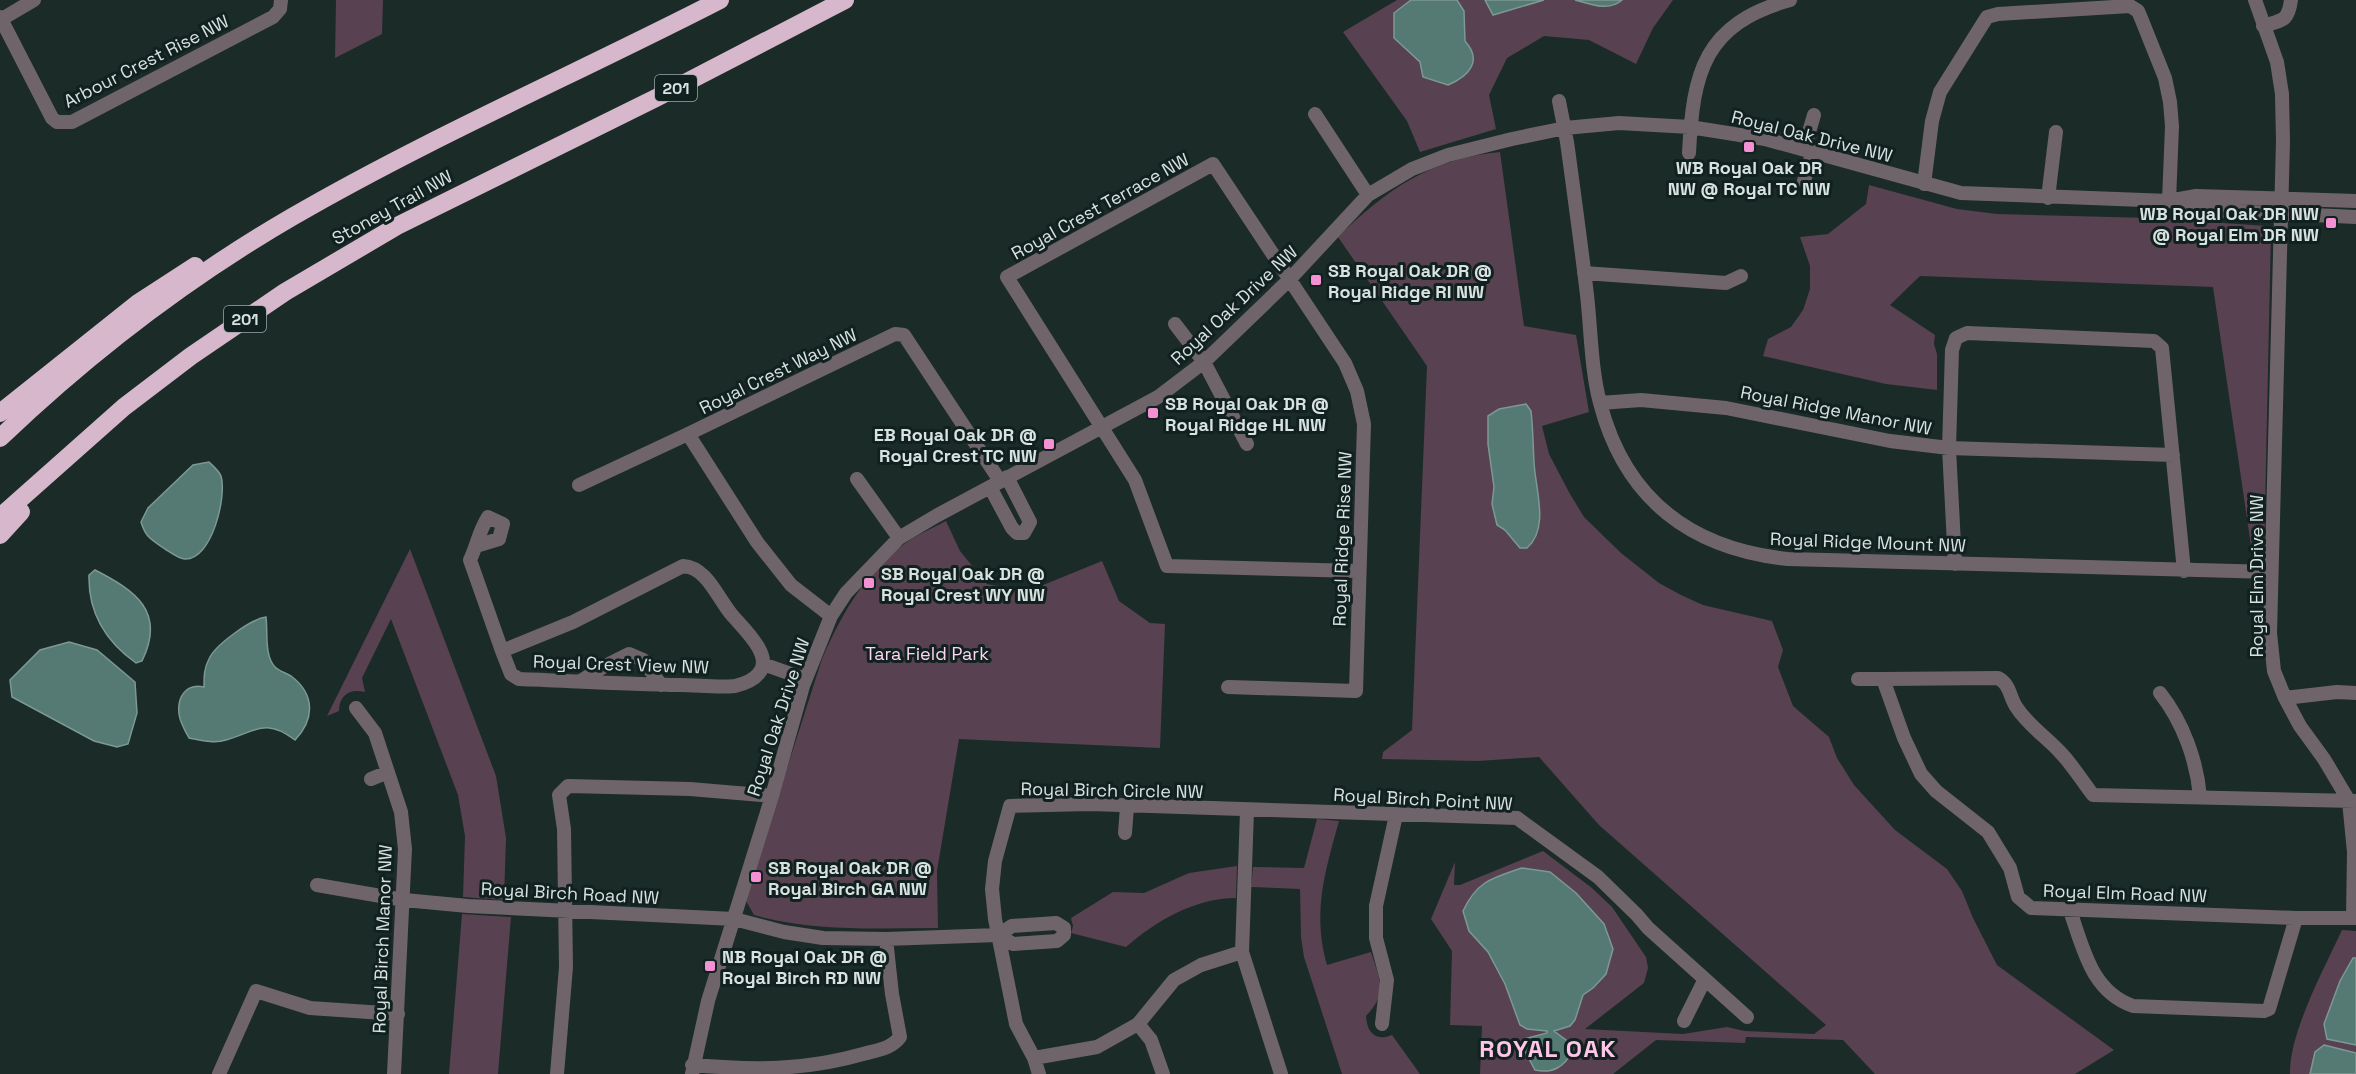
<svg xmlns="http://www.w3.org/2000/svg" width="2356" height="1074" font-family="'Space Grotesk',sans-serif">
  <style>
    .green { fill: #584150 }
    .water { fill: #547a73; stroke: #7c9994; stroke-width: 1.5 }
    .lines { fill: none; stroke-linecap: round; stroke-linejoin: round }
    .minor { stroke: #70646b; stroke-width: 14 }
    .highway { stroke: #d7b7cb; stroke-width: 18 }
    .poi-dot { fill: #f491d3; stroke: #11211f; stroke-width: 2 }
    .labels { text-anchor: middle; dominant-baseline: central; stroke-width: 6; stroke-linejoin: round; paint-order: stroke }
    .shield { fill: #11211f; stroke: #9ca8a6; stroke-width: 1.5 }
    .shield-label { font-size: 16px; font-weight: bold; fill: #d8e2e0 }
    .street-label { font-size: 18px; fill: #d8e2e0; stroke: #11211f }
    .poi-label { font-size: 18px; font-weight: bold; fill: #d8e2e0; stroke: #11211f; text-anchor: start }
    .park-label { font-size: 18px; fill: #ffd4ef; stroke: #11211f }
    .district-label { font-size: 24px; font-weight: bold; letter-spacing: 1.5px; fill: #ffc5e9; stroke: #11211f }
  </style>
  <rect width="100%" height="100%" fill="#1b2b28"/>
  <path class="green" d="M336,0h47l-1,34 -47,24z
    M1397,0h276l-20,28 -17,36 -47,-24 -45,-4 -37,22 -18,37 7,34 -76,23 -13,-31 -64,-89z
    M1500,152l24,174 52,9 13,77 -47,14 7,28 21,40 14,23 37,36 38,30 22,12 22,10 69,16 11,29 -5,17 15,39 36,31 8,21 17,27 41,45 52,39 15,22 11,27 24,47 117,85 -39,24h-200l-32,-34 -97,-3 -1,6 -89,-3 -43,34h-133l2,-48 -32,-1 2,-74 -21,-32 24,-57 -1,23h6l83,-34 49,37 20,19 34,50 2,11 -4,15 -59,46 98,5 44,-7 18,4 69,3 12,-9 -227,-200 -60,-68 -61,4 -96,-2 1,-7 29,-22 15,-364 -89,-129c48,-47 93,-79 162,-85z
    M1869,185l88,24 40,5 155,4 114,8 5,4 -7,327 -3,6 -7,3 -41,-279 -293,-11 -30,29 45,30 -1,9 3,10v36l-51,-6 -123,-28 5,-17 23,-12 12,-17 7,-21v-23l-10,-29 28,-3 38,-30z
    M946,521l14,30 27,33 39,8 76,-31 17,40 31,22 15,1 -5,124 -201,-9 -22,132 1,57c-62,0 -124,4 -184,-13l-9,-16 77,-240c20,-46 47,-94 91,-121 10,-6 22,-11 33,-17z
    M410,549l86,227 10,62 -2,62 -41,-3 2,-61 -7,-41 -67,-176 -29,59 3,14c-15,-4 -26,3 -26,19l-12,5z
    M1317,819l22,2c-14,51 -27,91 -12,144l44,-13c9,28 17,41 -5,64 1,16 9,26 26,19l28,39h-78l-38,-117 -3,-20 -1,-48 -49,-2 2,-20 51,1z
    M1237,866l-1,32c-41,0 -80,23 -110,49l-55,-14 2,-7 -2,-8 42,-26 31,1 45,-20z
    M462,914l49,3 -13,157h-49z
    M2342,930l14,1v143h-66c-1,-41 34,-105 52,-144z"/>
  <path class="water" d="M1411,0h46l7,11 1,30c18,20 4,35 -17,44l-25,-8 -3,-15 -26,-24v-25z
    M1485,0h59l-51,15z
    M1575,0h47c-13,12 -32,4 -47,0z
    M1526,404l5,7c2,17 2,34 3,51 1,26 16,66 -7,86h-7l-15,-18 -8,-5 -5,-21 2,-17 -6,-43v-28l11,-7z
    M209,462c4,4 10,9 12,14 6,20 -9,84 -36,83 -6,0 -15,-7 -20,-10 -14,-10 -19,-11 -24,-27l7,-14 45,-43z
    M95,570c41,21 71,42 47,91l-6,2c-31,-22 -48,-50 -47,-88z
    M266,617c2,16 -2,38 9,50 4,4 11,6 16,9 24,18 24,43 4,64 -30,-23 -40,-8 -69,0 -12,4 -26,0 -37,-2 -4,-7 -9,-16 -10,-24 -2,-17 7,-31 25,-27 0,-10 0,-19 5,-28 6,-14 42,-40 57,-42z
    M69,642l28,8 38,32 2,31 -9,31 -11,3 -23,-6 -82,-44 -2,-17 30,-30z
    M1522,868l28,4 26,21 28,31 9,25 -7,25 -13,14 -10,7 -8,25 -5,6 -16,5 16,12 2,8c-7,16 -20,23 -37,19l-10,-19 -1,-12 23,-6v-2l-20,-2 -7,-4 -15,-41 -17,-32 -19,-21 -6,-20c14,-30 29,-33 59,-43z
    M2353,958h3v87l-29,-6 -3,-15 16,-43z
    M2324,1045l32,8v21h-46l5,-22z"/>
  <g class="lines">
    <path class="minor" d="M2255,0l22,62 5,32 1,47 -13,492 4,38 11,27 15,28 24,33 25,42 5,51 -1,66
      M0,17l52,101 5,4h15l201,-105 7,-8 1,-9
      M0,20l34,-20
      M2263,26c19,-6 25,-4 28,-26
      M1559,101l8,41c7,51 14,102 20,153 4,35 4,74 13,108 25,96 91,146 188,156l483,13
      M1315,114l53,81
      M1804,149l10,-34
      M1689,153c4,-81 15,-129 101,-153
      M1804,181l9,-30
      M1924,184l8,-63 8,-29 47,-75 11,-3 132,-8 8,5 3,7 24,60 5,24 2,24 -3,75
      M2048,198l8,-66
      M2174,200l22,-4 160,5
      M1584,273l142,10 15,-7
      M1175,324l29,38 43,82
      M1600,403l41,-3 85,8 164,33 59,7 224,7
      M857,479l42,59
      M579,485l109,-51
      M990,487l22,41 5,5h7l6,-11 -23,-45
      M476,546l23,-7 4,-15 -15,-7c-9,14 -11,28 -18,43l32,91
      M1955,564l-6,-116 3,-98 4,-12 11,-5 187,8 8,7 22,223
      M683,566c24,1 35,33 49,49 11,13 42,41 27,58 -5,7 -16,11 -24,13 -17,2 -38,-1 -55,-1 -54,-1 -108,-4 -161,-6l-8,-5 -9,-23 71,-29z
      M831,616l-40,-31 -34,-43 -69,-108 207,-100 9,1 96,146
      M763,664l42,15
      M1858,679h25
      M581,681l22,-14 26,-13 14,6 18,25
      M1228,687l128,4 8,-267 -7,-33 -12,-28 -132,-199 -206,113 128,203 32,86 191,5
      M2160,693c23,29 37,68 40,104
      M2285,698l52,-6 19,1
      M356,708l19,25 26,79 4,37 -11,225
      M371,779l17,-7
      M2356,801l-263,-6c-11,-14 -21,-31 -34,-44 -13,-14 -31,-26 -42,-43 -8,-11 -6,-23 -19,-30l-115,1 21,59 17,36 15,17 52,41 22,36 8,29 13,11 265,10h60
      M1247,811l-5,141 -41,13 -27,15 -36,44 -41,23 -63,11 -18,-34 -21,-105 -3,-30 3,-28 15,-55 80,-2 427,14 81,59 39,38 11,13 99,89
      M1125,833l2,-26
      M317,885l87,15 64,6 266,13 50,13 39,6 63,1 112,-4
      M2069,908c14,38 21,83 64,98l131,5 5,-2 27,-91
      M1056,923l8,5v7l-7,6 -44,3 -15,-9 14,-9z
      M1242,952l39,122
      M1684,1021l21,-42
      M1138,1024l13,16 12,34
      M1382,1024l5,-44 -11,-42v-32l20,-91
      M1034,1058l5,16
      M692,1065c61,5 112,6 171,-11 14,-4 28,-5 37,-17l-8,-43 -6,-55
      M219,1074l37,-83 54,17 88,6
      M557,1074l9,-107 -2,-138 -5,-34 9,-9 122,3 82,7
      M692,1074l16,-73 64,-205 31,-110 28,-70 15,-23 53,-55 37,-22 222,-119 46,-35 85,-82 79,-85 44,-26 36,-14 64,-16 53,-11 54,-5 71,4 75,12 196,54 208,8 37,9 150,7"/>
    <path class="highway" d="M0,413l138,-110 57,-37
      M0,438c88,-84 187,-160 292,-221 138,-80 286,-144 428,-217
      M0,517l124,-110 67,-51 94,-64 112,-66 259,-128 189,-98
      M0,535l21,-23"/>
  </g>
  <g class="poi-dot">
    <rect x="1743" y="141" width="12" height="12" rx="3"/>
    <rect x="2325" y="217" width="12" height="12" rx="3"/>
    <rect x="1310" y="274" width="12" height="12" rx="3"/>
    <rect x="1147" y="407" width="12" height="12" rx="3"/>
    <rect x="1043" y="438" width="12" height="12" rx="3"/>
    <rect x="863" y="577" width="12" height="12" rx="3"/>
    <rect x="750" y="871" width="12" height="12" rx="3"/>
    <rect x="704" y="960" width="12" height="12" rx="3"/>
  </g>
  <g class="labels">
    <g class="shield">
      <rect x="655" y="75" width="42" height="26" rx="4.5"/>
      <rect x="224" y="306" width="42" height="26" rx="4.5"/>
    </g>
    <g class="shield-label">
      <text x="676" y="88">201</text>
      <text x="245" y="319">201</text>
    </g>
    <g class="street-label">
      <text transform="translate(146 61) rotate(-27)">Arbour Crest Rise NW</text>
      <text transform="translate(1812 136) rotate(14)">Royal Oak Drive NW</text>
      <text transform="translate(1100 206) rotate(-29)">Royal Crest Terrace NW</text>
      <text transform="translate(392 207) rotate(-29)">Stoney Trail NW</text>
      <text transform="translate(1234 305) rotate(-43)">Royal Oak Drive NW</text>
      <text transform="translate(778 371) rotate(-26)">Royal Crest Way NW</text>
      <text transform="translate(1836 410) rotate(11)">Royal Ridge Manor NW</text>
      <text transform="translate(1342 539) rotate(-88)">Royal Ridge Rise NW</text>
      <text transform="translate(1868 542) rotate(2)">Royal Ridge Mount NW</text>
      <text transform="translate(2256 576) rotate(-90)">Royal Elm Drive NW</text>
      <text transform="translate(621 664) rotate(2)">Royal Crest View NW</text>
      <text transform="translate(778 717) rotate(-72)">Royal Oak Drive NW</text>
      <text transform="translate(1112 790) rotate(1)">Royal Birch Circle NW</text>
      <text transform="translate(1423 799) rotate(3)">Royal Birch Point NW</text>
      <text transform="translate(570 893) rotate(3)">Royal Birch Road NW</text>
      <text transform="translate(2125 893) rotate(2)">Royal Elm Road NW</text>
      <text transform="translate(382 939) rotate(-88)">Royal Birch Manor NW</text>
    </g>
    <g class="poi-label">
      <text x="1749" y="167" text-anchor="middle">WB Royal Oak DR<tspan x="1749" dy="21">NW @ Royal TC NW</tspan></text>
      <text x="2319" y="213" text-anchor="end">WB Royal Oak DR NW<tspan x="2319" dy="21">@ Royal Elm DR NW</tspan></text>
      <text x="1328" y="270">SB Royal Oak DR @<tspan x="1328" dy="21">Royal Ridge RI NW</tspan></text>
      <text x="1165" y="403">SB Royal Oak DR @<tspan x="1165" dy="21">Royal Ridge HL NW</tspan></text>
      <text x="1037" y="434" text-anchor="end">EB Royal Oak DR @<tspan x="1037" dy="21">Royal Crest TC NW</tspan></text>
      <text x="881" y="573">SB Royal Oak DR @<tspan x="881" dy="21">Royal Crest WY NW</tspan></text>
      <text x="768" y="867">SB Royal Oak DR @<tspan x="768" dy="21">Royal Birch GA NW</tspan></text>
      <text x="722" y="956">NB Royal Oak DR @<tspan x="722" dy="21">Royal Birch RD NW</tspan></text>
    </g>
    <g class="park-label">
      <text x="927" y="653">Tara Field Park</text>
    </g>
    <g class="district-label">
      <text x="1548" y="1048">ROYAL OAK</text>
    </g>
  </g>
</svg>
